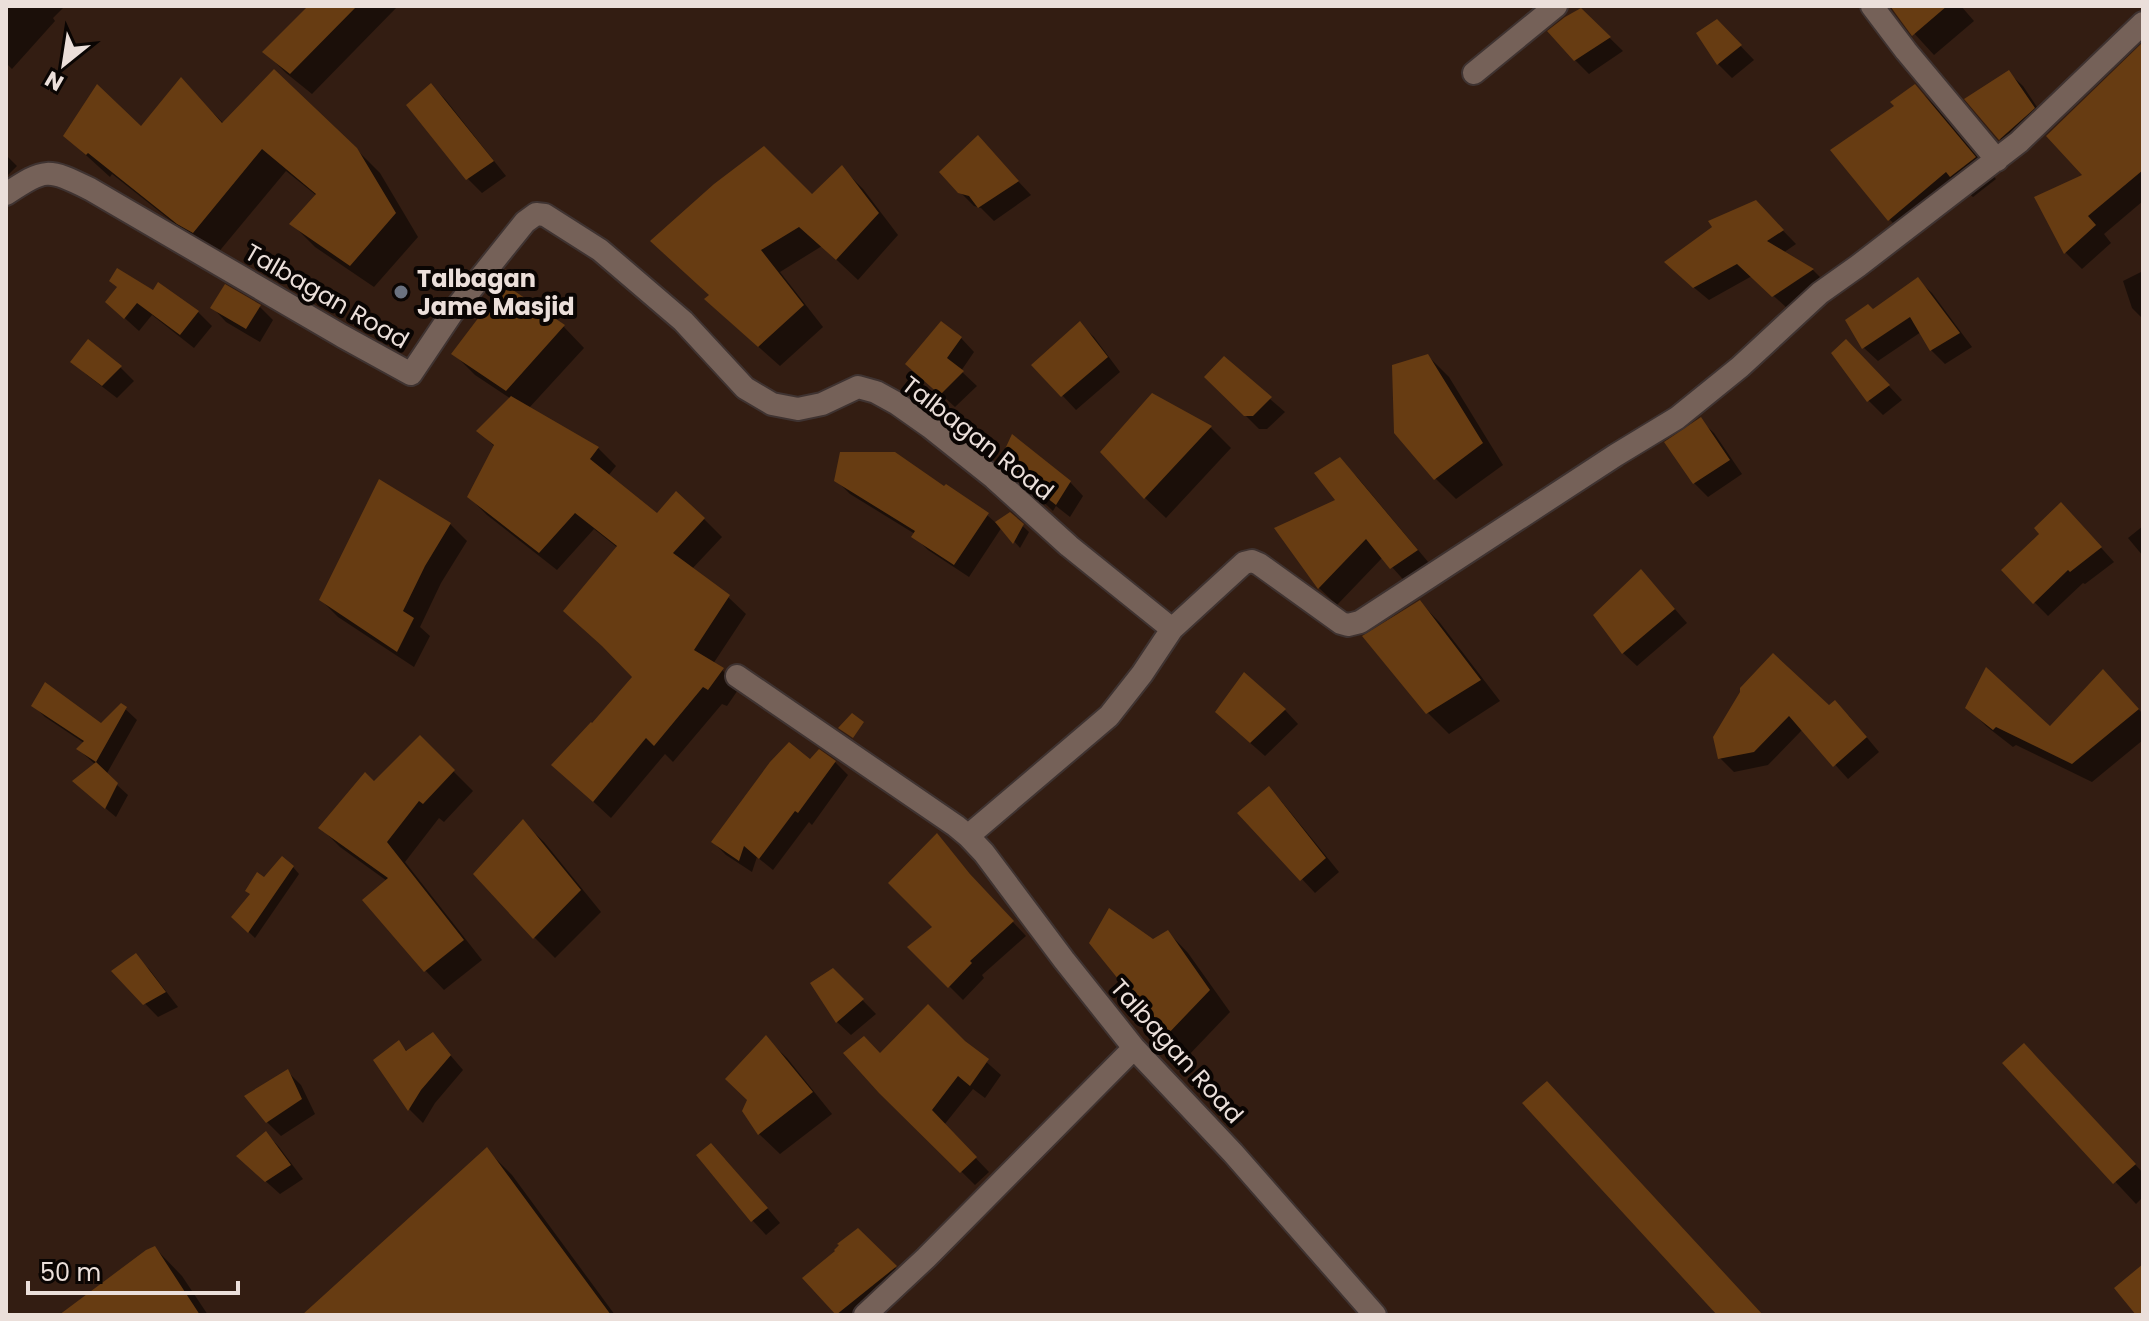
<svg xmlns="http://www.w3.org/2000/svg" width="2149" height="1321" font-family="Poppins,sans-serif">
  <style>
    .built { fill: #331d12 }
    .shadow { fill: #0007 }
    .building { fill: #673c12 }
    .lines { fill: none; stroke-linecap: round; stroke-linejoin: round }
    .minor-casing { stroke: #3f3331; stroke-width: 26 }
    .minor { stroke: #756158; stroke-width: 22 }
    .worship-dot { fill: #6b7280; stroke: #0a0503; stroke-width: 3 }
    .labels { text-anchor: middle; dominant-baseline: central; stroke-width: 8; stroke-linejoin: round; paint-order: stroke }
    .poi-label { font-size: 24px; font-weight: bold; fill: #ebdfda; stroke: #0a0503; text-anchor: start }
    .street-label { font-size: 24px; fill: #ebdfda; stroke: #0a0503 }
  </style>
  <rect width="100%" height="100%" fill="#27170f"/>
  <path class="built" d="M6,6h2137v1309h-2137z"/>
  <path class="shadow" d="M6,6h59l-12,12 2,3 -43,48 -6,-6z
    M311,6h87l-86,88 -26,-21 -21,-21z
    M1889,6h72l13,15 -40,34z
    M1581,10l42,41 -34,23 -14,-14z
    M1699,34l32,2 23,24 -22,18 -14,-14z
    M2143,45v156l-39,33 7,9 -29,26 -16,-16 -30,-55 50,-23z
    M2009,73l14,13 24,36 -33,30 -14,-13z
    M181,80l43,44 132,25 24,24 38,64 -44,50 -59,-40 -23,-23 25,-28 -31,-25 -69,83 -14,-8 -91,-72 -2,3 -45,-41 76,-7z
    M431,85l14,14 61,77 -24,17 -14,-14 -59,-73z
    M1915,86l21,21 60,72 -23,18 -6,-5 -56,49 -21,-21 -57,-69 63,-45z
    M991,152l40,43 -37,26 -13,-13 -7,-2 -15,-15z
    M6,155l11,11 -11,11z
    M842,168l21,21 35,46 -40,45 -36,-34 -42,26 43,55 -43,39 -52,-46 -17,-24z
    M1755,202l41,42 -13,9 30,17 13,13 -38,26 -36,-33 -43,24 -29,-24z
    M2143,271v48l-11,-11 -9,-27z
    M1918,280l14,13 40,54 -27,17 -14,-14 -10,-18 -43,29 -14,-13 9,-37z
    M158,285l40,27 14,14 -18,22 -42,-33 -13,16 -32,-29 47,-9z
    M504,287l60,40 20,21 -55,60 69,40 18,18 -8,10 49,40 20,-22 27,25 18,18 -31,33 37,27 18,17 -33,50 9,6 18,17 -13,19 -5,-2 -49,58 -8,-8 -54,64 -39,-36 62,-105 -16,-129 -24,-19 -37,41 -70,-55 -18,-18 26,-50 -16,-16 32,-32 -36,-24 -21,-21z
    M259,306l14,14 -13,22 -34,-20 -13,-14z
    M1080,324l14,13 26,35 -44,38 -42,-45z
    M961,338l13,14 -13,19 16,15 -22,21 -33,-30z
    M1834,353l26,2 42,45 -19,15 -14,-14z
    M1428,356l21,21 54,88 -47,34 -21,-21z
    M1224,359l61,53 -18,17h-8l-52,-52z
    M73,362l47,5 14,14 -17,17 -30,-23z
    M1152,395l59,33 20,20 -65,70 -21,-20z
    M1700,420l14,13 28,41 -34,23 -14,-14 -27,-40z
    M1003,460l67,22 13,14 -13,21 -14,-11 -3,5 -16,-15 4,-3z
    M1340,460l18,18 76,91 -25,17 -26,-29 -46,48 -18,-17 -42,-59 62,-28z
    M836,480l151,35 9,8 14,-9 19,18 -9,16 -18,-21 -33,50 -41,-27 -14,-14 1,-2 -65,-40z
    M2075,519l39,43 -29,22 -2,-1 -35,33 -45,-46 38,-36z
    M450,524l17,17 -26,42 -21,44 10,9 -16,31 -76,-50 -17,-17z
    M2143,526v30l-15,-18z
    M1654,585l33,38 -50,43 -14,-13z
    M1420,602l20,21 60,78 -51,33 -21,-21 -63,-77z
    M2121,690l22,24v26l-51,42 -76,-37 -3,2 -27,-21 -19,-19 83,22z
    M1742,692l87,16 20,8 30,36 -31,27 -45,-50 -35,36 -34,7 -14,-14z
    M121,705l16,15 -31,55 22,20 -12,22 -30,-25 10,-27 -18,-16 6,-6 -39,-26 -11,-11 67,20z
    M1285,710l13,14 -33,32 -34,-30z
    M420,738l53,53 -29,31 -5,-4 -34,44 77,98 -38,30 -19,-20 -38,-89 -47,-34 -19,-19 53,-44z
    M811,761l24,1 13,13 -36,50 -3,-3 -36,48 -16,-13 -5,15 -26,-17 -13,-13z
    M1269,788l13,14 57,70 -24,21 -13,-14z
    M523,822l21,20 57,70 -46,46 -21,-21z
    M950,850l33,40 43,46 -44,39 2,3 -21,22 -53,-53 25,-19z
    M293,867l6,7 -44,64 -22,-21 32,-38z
    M1168,932l20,21 42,59 -43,45 -20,-21 -76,-93 62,-2z
    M135,956l14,13 29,38 -20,10 -44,-45z
    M833,970l43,44 -25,21 -14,-13z
    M433,1035l30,35 -28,33 -12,20 -13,-13 -34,-50 23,-17 9,9z
    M766,1038l21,20 45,56 -52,40 -21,-20z
    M964,1042l37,33 -16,23 -12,-9 -29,36 45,47 -14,13 -95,-94v-36z
    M2005,1063l40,3 98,107v24l-7,7z
    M288,1072l13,13 14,29 -34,22 -14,-14z
    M266,1133l13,14 24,32 -23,15 -28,-25z
    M487,1150l25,25 103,140h-293z
    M699,1156l26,3 55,64 -14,12 -13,-14z
    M857,1230l52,51 -43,34h-26l-35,-36 32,-27z
    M155,1248l27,28 26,39h-133z"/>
  <path class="building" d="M308,6h49l-67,68 -28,-22z
    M1890,6h57l-35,30z
    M1581,8l30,29 -37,24 -27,-30 18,-14z
    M1717,19l25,26 -25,20 -21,-32z
    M2143,42v128l-55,46 8,9 -32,29 -30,-57 48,-22 -36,-39z
    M274,69l83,79 39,65 -46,53 -61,-42 27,-30 -54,-45 -69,84 -16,-9 -89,-71 -2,2 -23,-19 34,-52 44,42 40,-49 41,46z
    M2009,70l26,38 -36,32 -35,-41z
    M431,83l63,78 -28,19 -60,-75z
    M1915,84l61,73 -26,20 -4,-5 -58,49 -58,-71 64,-44 -4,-4z
    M978,135l41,46 -41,27 -9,-12 -11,-3 -19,-21z
    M764,146l48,48 30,-29 37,48 -43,47 -37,-33 -38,23 43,55 -46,42 -54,-48 5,-4 -59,-54 64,-57z
    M1756,200l28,30 -17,11 47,28 -42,28 -35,-33 -44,24 -29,-26 48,-35 -4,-6z
    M117,268l36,22 5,-8 41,29 -19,24 -43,-32 -13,16 -19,-17 12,-15 -8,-6z
    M1918,277l42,56 -30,18 -20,-34 -48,32 -17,-29 23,-16 5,5z
    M225,284l36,21 -15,24 -36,-21z
    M504,284l61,41 -59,66 -55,-37z
    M941,321l21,16 -15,21 17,13 -24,24 -35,-31z
    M1080,321l28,36 -47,40 -30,-32z
    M88,339l34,27 -20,20 -32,-24z
    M1846,339l44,46 -23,17 -36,-49z
    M1428,354l55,89 -49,37 -40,-47 -2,-68z
    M1224,356l48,41 -19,19h-9l-40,-39z
    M1152,393l60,33 -68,73 -44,-47z
    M511,396l88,51 -9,12 67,54 19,-22 29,27 -32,35 57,42 -36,55 30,18 -16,22 -5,-3 -49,59 -8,-8 -53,64 -42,-37 40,-43 1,1 40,-46 -30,-31 -39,-35 54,-65 -42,-33 -36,40 -72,-56 27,-52 -18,-14z
    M1701,417l29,43 -37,24 -29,-42z
    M1012,434l59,47 -15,24 -14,-11 -4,5 -4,-3 5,-4 -39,-32z
    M840,452h55l49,34 2,-2 43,29 -35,52 -43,-28 4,-6 -81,-50z
    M1340,457l78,93 -28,19 -24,-30 -48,50 -44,-61 61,-28 -21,-27z
    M379,479l72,44 -26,43 -22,45 11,7 -17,34 -78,-52z
    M2061,502l41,45 -32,25 -2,-2 -35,34 -32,-34 38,-36 -5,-6z
    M1010,512l14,12 -11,20 -18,-22z
    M1641,569l34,40 -53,45 -29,-39z
    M1420,600l61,80 -55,34 -64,-78z
    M1773,653l56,52 6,-5 32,37 -34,30 -44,-51 -35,36 -36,7 -5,-22 27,-45v-4z
    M1986,667l64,59 53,-57 36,40 -67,55 -76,-37 -3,3 -28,-22z
    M1244,672l42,37 -36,34 -35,-31z
    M45,682l56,41 20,-20 6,4 -31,55 -20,-13 8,-8 -53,-35z
    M852,713l12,9 -11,16 -15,-10z
    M420,735l35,35 -32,34 -4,-3 -32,41 77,98 -40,32 -62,-72 26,-22 -70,-50 47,-56 9,9z
    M789,742l21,17 9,-10 17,12 -38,52 -3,-2 -36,48 -15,-13 -5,15 -28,-19 59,-80z
    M96,762l22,21 -13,26 -33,-28z
    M1269,786l57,72 -26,23 -63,-68z
    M523,819l58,71 -48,49 -60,-65z
    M937,833l33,41 44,47 -44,40 2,2 -24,25 -41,-41 25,-20 -44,-44z
    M282,856l12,10 -46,67 -17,-16 19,-23 -5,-3 12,-19 7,5z
    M1109,908l44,31 15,-9 42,60 -45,47 -76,-94z
    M136,953l30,39 -23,13 -32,-34z
    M833,968l31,31 -28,24 -26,-40z
    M928,1004l37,37 24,18 -19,27 -12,-10 -26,34 45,47 -17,16 -81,-80 -36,-40 21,-17 16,17z
    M433,1032l18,23 -30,35 -13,21 -35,-51 26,-20 7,11z
    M766,1035l47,57 -55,43 -16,-24 5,-11 -22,-21z
    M2024,1043l112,121 -23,20 -111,-121z
    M288,1069l14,30 -36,24 -22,-27z
    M1547,1081l216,234h-46l-195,-212z
    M266,1131l25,34 -26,17 -29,-26z
    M711,1143l57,65 -17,14 -55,-67z
    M487,1147l124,168h-309z
    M858,1228l39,38 -61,49 -34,-37 33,-27 -1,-1 5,-5 -2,-1z
    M155,1246l45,69h-141l87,-65z
    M2143,1264v51h-7l-22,-27z"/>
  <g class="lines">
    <defs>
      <path id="minor" d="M1872,6l34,45 91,109
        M1474,73l82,-67
        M6,194c40,-26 41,-26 84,-5l252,147 69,38 41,-61 73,-91 11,-8 9,1 55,35 83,71 62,67 27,16 26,5 24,-5 36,-17 18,5 20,11 34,24 64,51 75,68 103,83 -30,45 -33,42 -141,120 16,17 80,107 70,88 99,105 142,162
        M1172,629l72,-66 8,-2 7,3 82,59 7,2 12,-3 256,-167 61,-37 63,-51 80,-74 38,-27 161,-124 124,-119
        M737,676l219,150 12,10
        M865,1315l61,-57 208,-210"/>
    </defs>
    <use href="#minor" class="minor-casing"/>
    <use href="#minor" class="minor"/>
  </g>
  <circle class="worship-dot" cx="401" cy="292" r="8"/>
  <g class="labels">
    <g class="poi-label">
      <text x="417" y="278">Talbagan<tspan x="417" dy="28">Jame Masjid</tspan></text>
    </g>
    <g class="street-label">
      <text transform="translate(327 296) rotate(30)">Talbagan Road</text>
      <text transform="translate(978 438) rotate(38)">Talbagan Road</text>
      <text transform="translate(1177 1051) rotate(48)">Talbagan Road</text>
    </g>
  </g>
  <rect width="2149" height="1321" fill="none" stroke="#ebdfda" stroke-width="16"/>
  <g transform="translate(64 64) rotate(210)" stroke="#0a0503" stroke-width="6" paint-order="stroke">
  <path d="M0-6L14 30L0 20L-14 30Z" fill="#ebdfda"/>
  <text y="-12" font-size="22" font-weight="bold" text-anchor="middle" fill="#ebdfda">N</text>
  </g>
  <path d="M28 1281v12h210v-12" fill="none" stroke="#ebdfda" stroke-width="4"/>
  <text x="40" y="1281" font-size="24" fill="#ebdfda" stroke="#0a0503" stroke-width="6" paint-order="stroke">50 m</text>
</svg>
